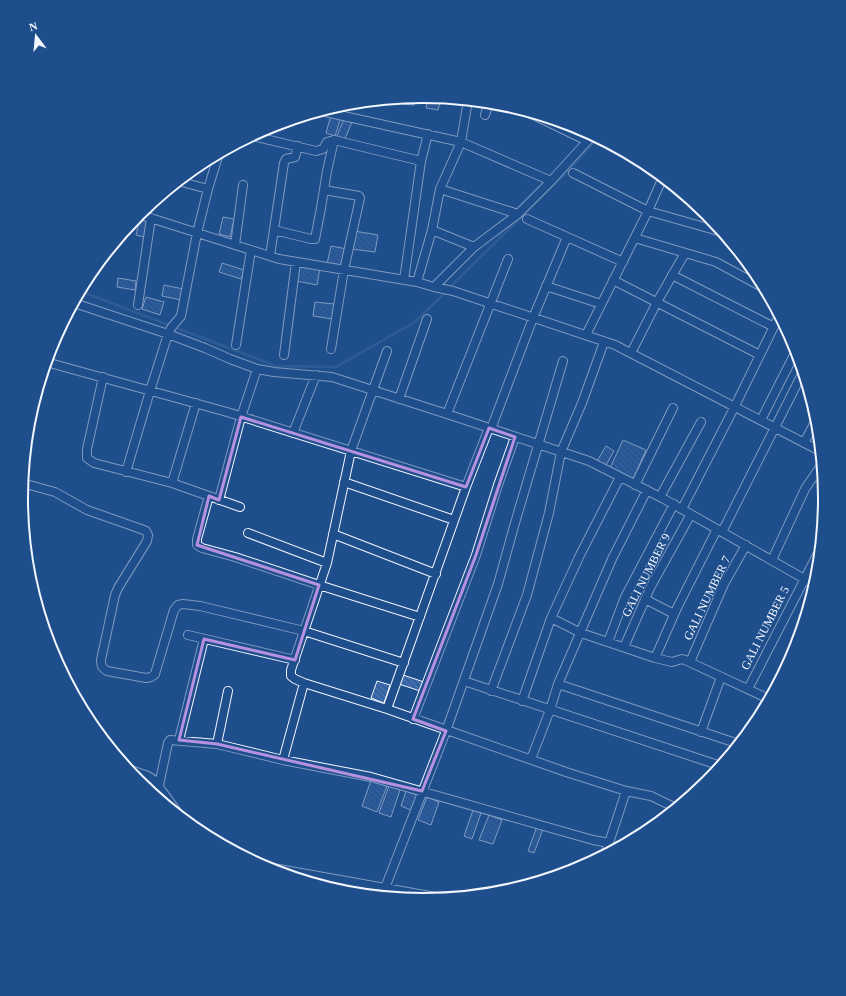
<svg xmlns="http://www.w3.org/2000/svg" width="846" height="996" font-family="Georgia,serif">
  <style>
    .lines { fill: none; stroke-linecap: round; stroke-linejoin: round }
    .stream { stroke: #446ba0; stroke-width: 2.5 }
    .building { fill: url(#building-back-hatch); stroke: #f2f6ff }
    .street-casing { stroke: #f2f6ff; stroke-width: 10 }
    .street { stroke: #1f4e8c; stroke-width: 8 }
    .marked { fill: none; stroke: #b691df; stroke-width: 3; stroke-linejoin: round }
    .labels { text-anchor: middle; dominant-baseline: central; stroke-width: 3; stroke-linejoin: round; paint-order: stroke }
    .street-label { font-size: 12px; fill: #f2f6ff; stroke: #1f4e8c }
    .rim { fill: none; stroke: #f2f6ff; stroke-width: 2 }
  </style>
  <defs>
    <pattern id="building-back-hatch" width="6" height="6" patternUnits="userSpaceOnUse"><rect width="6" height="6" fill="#3563a3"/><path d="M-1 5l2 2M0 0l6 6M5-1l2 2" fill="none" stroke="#537ab1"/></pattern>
  </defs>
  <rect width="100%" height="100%" fill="#1f4e8c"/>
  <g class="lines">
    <path class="stream" d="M449,288l120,-118 29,-32
      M80,291l196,75 60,1 79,-45 31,-30"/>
  </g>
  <path class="building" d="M428,96l13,2 -3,12 -12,-2z
    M415,97l-1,8 -11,-1 1,-6z
    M331,115l10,2 -6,19 -9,-3z
    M344,119l8,3 -8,19 -8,-3z
    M140,217l8,2 -4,18 -8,-2z
    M223,217l11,2 -4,18 -11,-3z
    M354,231l24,4 -3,17 -24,-3z
    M331,246l16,3 -4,18 -16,-3z
    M222,263l22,7 -3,9 -22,-7z
    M299,265l21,3 -3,17 -21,-4z
    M118,278l18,3 -1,9 -18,-3z
    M164,285l19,4 -2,11 -19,-4z
    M146,297l18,5 -4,13 -18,-6z
    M315,302l19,2 -2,15 -19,-3z
    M623,440l23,10 -13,29 -23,-11z
    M606,446l8,5 -8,14 -9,-4z
    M403,675l24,8 -4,9 -24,-8z
    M377,681l13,4 -6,18 -13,-5z
    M371,780l16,6 -10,26 -15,-6z
    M389,786l11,4 -9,27 -12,-4z
    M406,791l11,4 -6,15 -10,-4z
    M427,797l12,5 -8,23 -13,-5z
    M473,810l8,3 -9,26 -8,-3z
    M489,815l13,5 -9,24 -14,-4z
    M537,826l6,3 -9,24 -6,-2z"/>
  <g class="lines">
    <defs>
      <path id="street" d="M523,110l64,31
        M321,111l140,31 90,39
        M485,115l4,-13
        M252,136l64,15 7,-2 4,-7 7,-2 87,21 7,-27
        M573,173l75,38 74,21
        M178,181l30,8
        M440,189l78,25
        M324,190l35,6 1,2 -16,72 -13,79
        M138,214l141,45 138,23 17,5 19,4 162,54 205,106
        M527,219l96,43
        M274,230l37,9h4l6,-31 6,-37 7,-31
        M432,230l42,17
        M635,238l81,24 48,26
        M235,245l8,-60
        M270,256l14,-93 2,-4 9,-2 3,-11
        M672,275l102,52
        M404,280l17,-119
        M613,280l147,75
        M417,282l15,-52 8,-41 21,-47 7,-42
        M546,286l55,18
        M434,287l40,-40 44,-33 33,-33 42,-46
        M74,303l94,31 37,14 25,11 27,10 17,3 58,5 115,37 142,47 75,38 151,86
        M138,305l13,-87
        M586,335l62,-124 15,-34
        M236,345l15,-95
        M387,351l-36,100 -24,112 -36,107v6l4,3 9,4 83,26 179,63 60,19 25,5 25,12
        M631,353l26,-51 28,-49
        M284,355l12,-93
        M46,362l181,50 239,75
        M103,377l-16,72v9l7,5 78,20 68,24
        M399,399l28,-80
        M447,414l61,-155
        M761,420l35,-69
        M293,433l23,-58
        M804,443l13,-25
        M126,472l24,-81 18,-57 3,-6 10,-12 16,-83 11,-44 11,-36
        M620,477l-40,78 -29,63 30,15 74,25 17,4 10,-3 3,1 84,39
        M344,482l110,38
        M22,483l33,9 32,18 54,19 5,2 2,4 -1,6 -29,47 -3,7 -14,65c0,6 1,8 6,11l39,7 5,-1 4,-3 19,-64 4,-5 5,-1 17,2 104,25 100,32
        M172,483l24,-80
        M635,485l38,-77
        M647,490l-35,69 -54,125 181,60
        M209,496l-12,43v6l5,3 33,9 84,28 101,32
        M660,497l41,-75
        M219,500l22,-83 16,-48
        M682,509l53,-103 44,-90
        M722,532l81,-160
        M248,533l79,30
        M333,534l103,40
        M772,560l33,-71 17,-25
        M645,599l29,15
        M188,635l107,25
        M608,642l17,-45 49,-93
        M624,647l27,-61 40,-72
        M655,658l22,-50 40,-79
        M690,662l34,-78 22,-39
        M464,681l257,85
        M748,689l69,-134 3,-3
        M491,691l36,-96 22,-82 12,-61 21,-49 22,-61
        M522,701l29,-83
        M387,709l79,-222 23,-59 2,1 42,-111 34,-81
        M413,719l63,-164 22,-70 17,-48
        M750,730l19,-30
        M701,732l20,-55
        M179,740l25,-101
        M217,744l11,-53
        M531,759l19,-49 8,-26
        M283,760l21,-77
        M128,769l20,7 6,4 27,37
        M159,785l9,-42 2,-3 47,4 66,16 88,17 222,63 16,3
        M605,855l21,-64
        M262,866l179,32
        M378,887v9
        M385,888l61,-157 52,-147 17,-61 48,-162"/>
    </defs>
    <use href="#street" class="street-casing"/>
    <use href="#street" class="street"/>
  </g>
  <path d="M0 0H846V996H0ZM241,417l225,70 23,-59 26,9 -39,118 -63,164 33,12 -24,60 -205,-47 -38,-4 25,-101 91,21 24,-75 -122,-40 12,-49 10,4z" fill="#1f4e8c" fill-opacity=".55" fill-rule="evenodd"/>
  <path class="marked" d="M241,417l225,70 23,-59 26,9 -39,118 -63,164 33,12 -24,60 -205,-47 -38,-4 25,-101 91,21 24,-75 -122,-40 12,-49 10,4z"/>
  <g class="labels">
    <g class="street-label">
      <text transform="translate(646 575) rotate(-63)">GALI NUMBER 9</text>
      <text transform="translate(707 598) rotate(-64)">GALI NUMBER 7</text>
      <text transform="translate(765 628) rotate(-63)">GALI NUMBER 5</text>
    </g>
  </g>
  <path d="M0 0H846V996H0ZM28 498a395 395 0 1 1 790 0a395 395 0 1 1-790 0Z" fill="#1f4e8c" fill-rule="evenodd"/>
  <path class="rim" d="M28 498a395 395 0 1 1 790 0a395 395 0 1 1-790 0Z"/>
  <g transform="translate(36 36) rotate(344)" stroke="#1f4e8c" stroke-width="3" paint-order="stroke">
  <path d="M0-3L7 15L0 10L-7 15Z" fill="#f2f6ff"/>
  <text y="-6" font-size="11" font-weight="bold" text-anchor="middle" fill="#f2f6ff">N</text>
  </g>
</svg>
